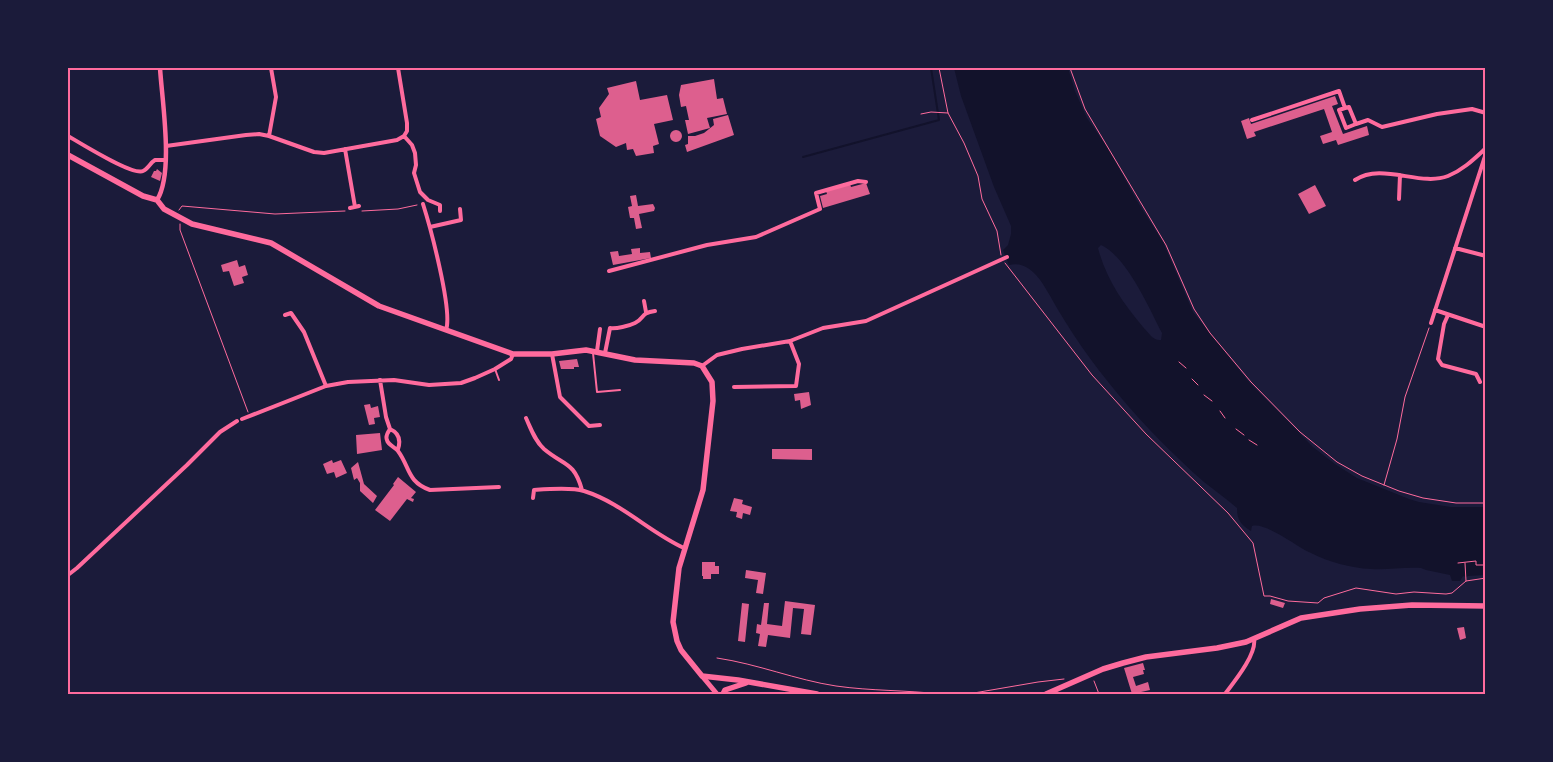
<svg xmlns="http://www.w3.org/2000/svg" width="1553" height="762" font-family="Helvetica,sans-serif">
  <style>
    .water { fill: #12122b; fill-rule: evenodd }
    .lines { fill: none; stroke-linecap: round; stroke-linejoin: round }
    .stream { stroke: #12122b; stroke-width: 2 }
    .building { fill: #dd5f8e }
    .path { stroke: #ff6b9d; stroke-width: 1 }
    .service { stroke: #ff6b9d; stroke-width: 2 }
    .minor { stroke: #ff6b9d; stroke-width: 4 }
    .tertiary { stroke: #ff6b9d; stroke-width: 4.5 }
    .secondary { stroke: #ff6b9d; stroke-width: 5 }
    .primary { stroke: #ff6b9d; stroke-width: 5.5 }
    .neatline { fill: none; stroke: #ff6b9d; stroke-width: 2 }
  </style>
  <rect width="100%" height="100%" fill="#1b1b3a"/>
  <path class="water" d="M954,68h114l7,23 12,27 22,32 28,51 26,41 30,70 56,70 64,65 22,17 22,14 52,21 10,3 32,5h34v68l-17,1 -2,1 -3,-1 -3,5h-8l-2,-6 -24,-5 -5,-2c-17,-1 -34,2 -50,1 -21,-1 -42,-7 -60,-16 -14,-6 -45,-31 -59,-27l-1,5c-10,-6 -14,-11 -14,-23 -10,-9 -22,-17 -33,-26 -60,-53 -116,-117 -155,-188 -8,-14 -20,-34 -40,-29l-6,-15 5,-5 3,-11v-8l-17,-39 -33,-91zM1101,245c26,12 48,63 61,88l-1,7c-8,1 -12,-7 -18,-13 -20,-24 -37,-48 -45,-79z"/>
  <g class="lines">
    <path class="stream" d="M803,157l136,-37 -8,-52"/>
  </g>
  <path class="building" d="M714,79l3,20 6,-1 4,16 -20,4 3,10 -22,6 -3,-14h4l-3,-14 -5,1 -2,-12 2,-10z
    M636,81l4,19 27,-5 6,25 -19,4 5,20 -6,2 1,7 -18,3 -3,-7 -6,1 -1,-7 -10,4 -16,-11 -4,-17 5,-2 -2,-9 10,-14 -2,-6z
    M1335,96l3,8 -6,2 11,28 24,-8 2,9 -31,10 -2,-5 -13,4 -3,-8 12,-4 -8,-23 -70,23 2,4 -9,3 -6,-18 8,-3 2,6z
    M728,115l6,20 -47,17 -2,-7 3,-1v-8h7l9,-3 10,-8 -1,-6z
    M670 136a6 6 0 1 1 12 0a6 6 0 1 1-12 0Z
    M157,169l5,4 -2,8 -9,-4 3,-6h2z
    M866,183l4,11 -47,14 -3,-12 7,-2 -1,-3 24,-7 1,3z
    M1315,185l11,21 -17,8 -11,-20z
    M636,195l2,11 15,-2 2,4 -1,3 -15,3 3,14 -6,1 -2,-11h-4l-2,-11 4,-1 -2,-10z
    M640,248v5l10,-1 1,6 -38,7 -3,-13 8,-1 1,5 13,-2 -1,-5z
    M237,260l2,7 6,-2 3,10 -6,2 2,6 -10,3 -5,-15 -6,1 -2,-7z
    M577,359l2,8h-5v2h-13l-2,-8z
    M809,392l2,13 -10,4 -1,-9 -5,1 -1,-7z
    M370,404l1,4 7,-2 2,11 -6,1 1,6 -6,1 -5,-20z
    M380,433l2,17 -25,4 -1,-19z
    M772,449h40v11l-40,-1z
    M332,460l1,3 8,-3 6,13 -11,5 -2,-6 -7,2 -4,-10z
    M358,462l6,22 13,12 -4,7 -13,-12v-8l-3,-5 -3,2 -3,-12z
    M398,477l18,15 -5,6 3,1 -1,3 -6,-3 -17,22 -15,-11 19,-25 -1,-1z
    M734,498l9,2 -1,4 10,3 -2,8 -7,-2 -1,6 -6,-2 1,-5 -7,-1z
    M702,562h13v4h4v8h-8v5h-8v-3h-1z
    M746,570l20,3 -3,21 -7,-1 2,-13 -13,-2z
    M1271,599l14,4 -2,5 -13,-4z
    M785,601l30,4 -4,30 -10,-1 3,-25 -11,-1 -3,30 -22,-3 -2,12 -8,-1 2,-12 -4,-1 1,-9 4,1 3,-22h5l-2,21 15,2z
    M742,603l7,1 -4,38 -7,-1z
    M1464,627l2,11 -6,2 -3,-12z
    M1143,663l2,7h-2l1,4 -11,3 3,9 12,-4 2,8 -18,4 -8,-26z"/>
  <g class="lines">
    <path class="path" d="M939,68l9,45 16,30 14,33 4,23 15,32 4,24
      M1070,68l15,41 81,136 28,64 16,24 41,49 49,50 37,30 25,14 37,15 24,7 33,5h30
      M921,114l10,-2 17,1
      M179,210l3,-4 93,8 70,-3
      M362,211l36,-2 19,-4
      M180,224v6l68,182
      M1005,263l87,112 54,59 82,79 25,30 11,53h6l18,5 30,2 6,-5 32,-10 40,6 18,-2 32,2 6,-1 14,-12 20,-3
      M1179,362l7,6
      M1192,379l6,6
      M1204,395l8,6
      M1220,411l5,7
      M1236,429l8,6
      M1249,440l8,5
      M1384,485l13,-46 8,-42 24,-69
      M1458,563l18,-2v4h10
      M1465,563l1,18
      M717,658c41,6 79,22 119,28 35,5 69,4 104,8
      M1094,681l5,13
      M968,694l70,-12 26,-3"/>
    <path class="service" d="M593,353l4,39 23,-2
      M495,369l4,11"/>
    <path class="minor" d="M398,68l9,55v8l-3,5
      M1345,108l-6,2 7,18 10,-4
      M1252,120l87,-29 6,17 4,-1 7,17 12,-4 14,7 55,-13 35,-5 14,4
      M68,136c12,7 65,40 75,35 5,-2 7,-8 12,-11h11
      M269,136l7,-39 -5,-29
      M404,136l8,9 3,8 1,12 -2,8 6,19 8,8 12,5v6
      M166,146l80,-11 13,-1 10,2 45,16 10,1 73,-13 7,-4
      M345,149l10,58
      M1355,180c27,-18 65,7 93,-4 15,-6 26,-17 38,-28
      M1399,199l1,-24
      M423,204c7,22 30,107 23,126
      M350,208l9,-2
      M430,227l31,-7 -1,-11
      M1455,248l31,8
      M609,271l98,-26 49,-8 64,-28 -4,-16 42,-12 8,1
      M644,301l2,11
      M1435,310l51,17
      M285,315l6,-2 13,19 22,54
      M1448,315l-4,9 -6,35 4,6 34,9 4,8
      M1431,323l55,-170
      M597,351l3,-22
      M605,353l5,-25c6,1 19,-2 25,-5 10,-5 5,-10 20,-12
      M552,354l8,43 29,29 11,-1
      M702,366l15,-11 25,-6 48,-8 33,-13 43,-7 141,-64
      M380,380l6,37 4,12c-2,3 -5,7 -3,11 1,5 8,7 11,11 12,16 9,31 32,39l69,-3
      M734,387l62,-1 3,-22 -9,-23
      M526,418c5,11 9,23 18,31 20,17 30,12 38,41
      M242,419l84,-33 22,-4 46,-2 35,5 32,-2 14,-5 20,-9 16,-10 2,-5
      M390,429c9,4 11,11 8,20
      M533,498l1,-8c14,-1 37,-3 50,1 38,12 65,41 100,57
      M68,575l9,-7 110,-103 33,-33 17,-11
      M1225,694c9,-12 32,-40 29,-55"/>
    <path class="tertiary" d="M157,200c17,-27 5,-99 3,-132"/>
    <path class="secondary" d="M702,676l15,18"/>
    <path class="primary" d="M68,155l75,41 14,4 7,9 28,15 79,19 108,63 134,48h39l34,-4 49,10 59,3 8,3 10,16 1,19 -10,89 -24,78 -6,54 4,19 4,9 21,26 36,4 79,14
      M723,694l2,-4 21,-7
      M1046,694l57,-25 20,-6 23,-6 71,-9 29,-6 55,-24 59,-9 52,-4 74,1"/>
  </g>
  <rect width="1553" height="762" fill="none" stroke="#1b1b3a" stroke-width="138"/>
  <rect x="69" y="69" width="1415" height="624" class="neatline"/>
</svg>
